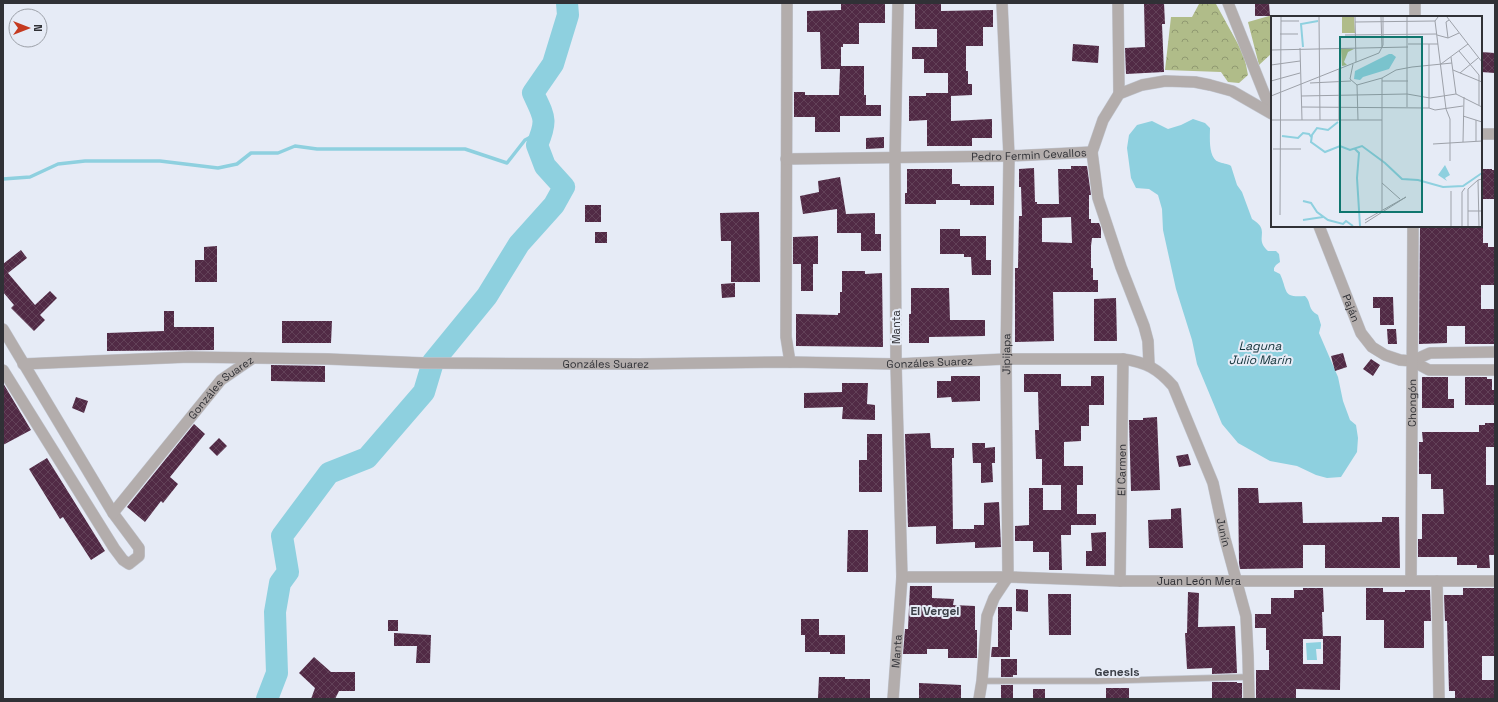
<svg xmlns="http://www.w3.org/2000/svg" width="1498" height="702" font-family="'Space Grotesk',sans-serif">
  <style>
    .forest { fill: url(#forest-crowns) }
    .water { fill: #8ed0df }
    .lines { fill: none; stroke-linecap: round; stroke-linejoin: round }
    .stream { stroke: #8ed0df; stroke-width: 3.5 }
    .river { stroke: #8ed0df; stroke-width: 22 }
    .building { fill: url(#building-cross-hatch); fill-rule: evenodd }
    .service-casing { stroke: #c2c6d0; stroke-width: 7 }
    .minor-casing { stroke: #c2c6d0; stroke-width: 12 }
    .service { stroke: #b3adac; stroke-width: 5.5 }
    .minor { stroke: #b3adac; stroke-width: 11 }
    .labels { text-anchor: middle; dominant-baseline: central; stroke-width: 4; stroke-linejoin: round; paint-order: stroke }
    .street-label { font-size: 11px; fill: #303136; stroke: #e6ebf6 }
    .water-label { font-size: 12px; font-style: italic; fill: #103037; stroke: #e6ebf6 }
    .neighbourhood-label { font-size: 12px; font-weight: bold; fill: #3a3e46; stroke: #e6ebf6 }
    .inset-river { fill: none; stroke: #8ed0df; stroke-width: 2 }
    .inset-road { fill: none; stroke: #9da1a9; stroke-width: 1 }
    .view { fill: #0f766e; fill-opacity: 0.15; stroke: #0f766e; stroke-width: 2 }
    .inset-edge { fill: none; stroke: #303136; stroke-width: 2 }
  </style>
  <defs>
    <pattern id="forest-crowns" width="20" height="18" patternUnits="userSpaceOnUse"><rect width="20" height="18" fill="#b0bc89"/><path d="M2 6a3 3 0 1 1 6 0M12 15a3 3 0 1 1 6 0" fill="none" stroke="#909971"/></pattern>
    <pattern id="building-cross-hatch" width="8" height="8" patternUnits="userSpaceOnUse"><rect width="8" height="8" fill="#512a45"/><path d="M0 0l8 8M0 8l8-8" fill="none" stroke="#624158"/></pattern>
  </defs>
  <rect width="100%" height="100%" fill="#e6ebf6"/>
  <path class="forest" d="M1199,4h17l28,51 4,20 -9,8 -11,-1 -7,-10 -56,-2 6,-53h21z
    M1408,15v2h-136v36l-13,12 -11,-43 21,-6z"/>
  <path class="water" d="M1193,119l12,4 5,5c0,10 -2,30 9,34 4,2 8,1 12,4l6,19 5,7 10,27c20,12 1,19 16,32h8l3,3 1,8 -4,3 -2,3v3l6,3c8,17 2,24 25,22 7,7 2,13 13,19l3,10 -2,8 19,44 5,24 7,19 6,5 2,13 -1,14 -16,25 -14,1 -11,-3 -19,-9 -27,-5 -32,-18 -16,-19 -25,-60 -5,-24 -16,-51 -13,-59 -1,-21 -4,-14 -9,-6 -13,-1 -5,-10 -4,-30 2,-13 8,-10 15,-4 16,8 13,-4z
    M1321,642v7h-5l1,11h-10l-1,-17z"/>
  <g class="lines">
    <path class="stream" d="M3,179l27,-2 28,-13 27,-3h75l58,7 19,-4 14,-11h27l17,-7 22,3h148l42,14 18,-23 19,-10"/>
    <path class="river" d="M267,699l10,-26 -2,-61 5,-29 8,-11 -6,-36 47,-63 38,-15 57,-66 9,-30 54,-66 32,-52 35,-39 10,-18 -19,-21 -8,-21c11,-26 7,-28 -4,-52l20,-29 15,-49 -1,-12"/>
  </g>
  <path class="building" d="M841,3h44v20h-26v21h-16v3h-2v19h23v29h2v10h15v11h-41v16h-25v-15h-21v-25h11v3h34l1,-26h-19l-1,-37h-13v-21l34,-1z
    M915,3h26v8l52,-1v17h-10v19h-17v25h2v13h4v11l-21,1v25l41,-2v19h-20v8h-45v-26l-18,1v-25h17v-3h22v-20h-24v-14h-12v-12h25v-18h-22z
    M1144,3h20l1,21h-3l2,48 -38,2 -1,-26 20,-1z
    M1255,3h14l1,13h-15z
    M1073,44l26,2 -1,17 -26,-2z
    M1481,52l14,1v20l-14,-1z
    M884,137v11l-18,1v-11z
    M1071,166h16l4,29h-2v24h2v4h8l2,5v10h-9l-1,8v22h2v12h5v12h-45l1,49 -39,1v-74h3l1,-52h3l-1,-29h-2v-18l15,-1 1,34h2v2h22l-1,-35h13zM1071,217l1,26 -30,-1v-24z
    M907,169h45v15h8v2h34v19h-24v-5h-34v4h-31v-11h2z
    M1481,169h11v1h3v29h-14z
    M840,177l6,37 29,-1v21h6v17h-20v-18h-24v-24l-34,5 -3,-18 19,-4 -1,-11z
    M585,205h16v17h-16z
    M759,212l1,70h-29v-41h-10l-1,-28z
    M1420,226h63v17h5v4h7v38h-14v24h14v35h-30v-18h-18v17l-28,1z
    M940,229h20v7h26v24h5v15h-19l-1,-18h-7v-3h-24z
    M595,232h12v11h-12z
    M818,236v28h-5v27h-12v-27h-8v-27z
    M217,246v36h-22v-22h9v-13z
    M21,250l6,8 -19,15 27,32 15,-14 7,7 -17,17 5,5 -11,11 -23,-23 3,-3 -11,-13v-28z
    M842,271h23v3l17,-1 1,74 -87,-1v-32l42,1v-2h2v-21h2z
    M735,283v14l-13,1 -1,-14z
    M911,288h38l1,32h35v16l-56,1v6h-20v-29h2z
    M1373,297h20l1,28h-14v-17h-7z
    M1116,298l1,43h-23v-42z
    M164,311h10v16h40v23l-107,1v-18l57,-2z
    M282,321h50l-1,22h-49z
    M1387,329h9l1,15h-9z
    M1343,353l4,14 -12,4 -4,-15z
    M1371,359l9,6 -7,11 -10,-7z
    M271,365l54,1v16l-54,-1z
    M1024,374h37v12h30v-10h13v29h-15v21h-8v15l-17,1v24h19v19h-6v29h19v11h-25v10h-10l1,35h-13v-18h-16v-11h-18v-15l14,-1v-37h14v22h18v-25h-19v-26h-6l-1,-29h4l-1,-38h-14z
    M951,376h29v25l-28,1 -1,-5 -14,1v-17h14z
    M1422,377h26v22h6v9h-32z
    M1465,377h22v2h5v11h3v15h-30z
    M3,383l28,47 -28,15z
    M842,383h26l-1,21 8,1v15l-33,-1 1,-12 -39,1v-15l38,-1z
    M76,397l12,4 -4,12 -12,-5z
    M1157,417l3,73 -29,1 -2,-71h14v-2z
    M1485,423h10v24h-9v38h9v70h-6l1,13h-13v-3h-20v-8h-39v-18h4v-25h22l-1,-25h-12v-15h-12v-32h4l-1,-10h57v-7h6z
    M194,424l11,10 -35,43 8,7 -15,19 -2,-2 -16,21 -18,-15z
    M930,433l1,15h23v10h-2l1,71h21v-4h10v-22l15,-1 2,45 -26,1v-6l-39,2v-18l-28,1 -3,-93z
    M867,434h15v58h-23v-32h8z
    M219,438l8,8 -10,10 -8,-8z
    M972,443h13v5l10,-1v16h-3l1,19 -12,1v-20h-8z
    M1188,454l3,11 -12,2 -3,-11z
    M47,458l58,93 -14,9 -28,-43 -3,2 -31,-50z
    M1238,488h20l1,15 43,-1 1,21 79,-1v-5h17l1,51h-75v-23h-22v23l-63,1 -1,-6z
    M1181,508l2,40h-34l-1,-28 23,-1v-10z
    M848,530h20v42h-21z
    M1106,532v34h-20v-15h6l-1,-18z
    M910,586h22v12l22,1 -1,6 22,1v24h2v28h-29v-9h-21v5h-24l2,-25h3z
    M1303,588h20l1,24h-2l1,27h-20v25h20v-28h18l-1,54 -44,-1v10h-40v-29h13v-20h-3v-22h-11v-14h16v-16h23v-8h9z
    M1366,588h17v4h22v-2h25l1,31h-7v27h-40v-28h-18z
    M1463,588h32v68h-13v24h13v19h-40v-8h-6l-2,-70h-2l-1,-26h19z
    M1016,589l12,1v22l-12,-1z
    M1188,592l11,1 -1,34 37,-1 2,47 -25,1v-6l-25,1 -2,-36h2z
    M1048,594h23v41h-22z
    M998,607h14v23h-2v27h-19l1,-10h6z
    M801,619h18v16h26v19h-15v-2h-25v-17h-4z
    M388,620h10v11h-10z
    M394,633l37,2 -1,28h-14l1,-17h-23z
    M314,657l17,15h24v19h-16l-4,8h-24l4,-11 -16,-15z
    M1001,659h16v16h-4v2h-12z
    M819,677h26v2h25v20l-52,-1z
    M1212,682h25v1h5v16h-30z
    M919,683l42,2v14h-42z
    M1001,685h12v14h-12z
    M1106,688h23v11h-23z
    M1033,689h12v10h-12z"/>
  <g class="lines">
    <defs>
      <path id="service" d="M982,681h116l150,-4"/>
      <g id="minor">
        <path d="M787,3l-1,334 4,25"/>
        <path d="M1118,3l1,91"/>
        <path d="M1228,3l44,110"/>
        <path d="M1415,3v14"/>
        <path d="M1481,134h14"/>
        <path id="s1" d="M786,159l223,-3 83,-4"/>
        <path id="s2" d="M1319,226l42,107 11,14 13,8 15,5 12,1 17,9h66"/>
        <path d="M3,329l110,184 26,35v8l-10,8 -6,-4 -9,-12 -111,-178"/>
        <path d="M1412,361l18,-8 65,-1"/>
        <path id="s3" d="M23,364l166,-7 139,2 96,4 215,1 151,-2 106,2 110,-5h117c23,3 35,10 50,27l40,97 12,56 21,77 2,40 1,43"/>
        <path d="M1149,365l-1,-24 -4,-15 -23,-59 -23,-69 -6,-46 11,-32 16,-26 23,-9 23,-4 30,1 15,3 22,6 40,23"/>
        <path id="s4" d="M113,513l108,-133 32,-22"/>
        <path id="s5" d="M902,577h106l112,4h375"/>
        <path id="s6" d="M1411,580l2,-354"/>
        <path id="s7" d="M1120,581l3,-222"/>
        <path d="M1437,581l2,118"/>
        <path id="s8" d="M893,699l9,-122 -6,-213 -1,-207 3,-154"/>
        <path id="s9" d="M979,699l3,-18 5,-65 7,-18 14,-21 -2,-218 3,-203 -7,-153"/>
      </g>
    </defs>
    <use href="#service" class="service-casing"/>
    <use href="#minor" class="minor-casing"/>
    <use href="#service" class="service"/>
    <use href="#minor" class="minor"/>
  </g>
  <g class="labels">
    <g class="street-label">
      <text stroke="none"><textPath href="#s1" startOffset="243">Pedro Fermin Cevallos</textPath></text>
      <text stroke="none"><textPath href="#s2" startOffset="88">Paján</textPath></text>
      <text transform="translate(896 327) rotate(-90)">Manta</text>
      <text stroke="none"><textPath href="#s9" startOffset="351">Jipijapa</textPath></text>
      <text stroke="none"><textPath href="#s3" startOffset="907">Gonzáles Suarez</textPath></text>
      <text stroke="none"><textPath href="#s3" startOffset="583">Gonzáles Suarez</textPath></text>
      <text stroke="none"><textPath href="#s4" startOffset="166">Gonzáles Suarez</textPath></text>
      <text stroke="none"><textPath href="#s6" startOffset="177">Chongón</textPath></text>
      <text stroke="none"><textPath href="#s7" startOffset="111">El Carmen</textPath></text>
      <text stroke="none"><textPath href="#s3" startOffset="1314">Junín</textPath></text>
      <text stroke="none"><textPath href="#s5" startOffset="297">Juan León Mera</textPath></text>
      <text stroke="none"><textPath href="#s8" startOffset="48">Manta</textPath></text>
    </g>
    <g class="water-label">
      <text x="1260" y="346">Laguna<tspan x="1260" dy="14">Julio Marín</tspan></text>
    </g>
    <g class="neighbourhood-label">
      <text x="935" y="611">El Vergel</text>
      <text x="1117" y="672">Genesis</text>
    </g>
  </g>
  <g transform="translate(1271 16)">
    <rect width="211" height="211" fill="#e6ebf6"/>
    <path d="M71,1h12l1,16h-13zM70,32l13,1 -6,3 -4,10 3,3 -5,1z" fill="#b0bc89"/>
    <path d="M118,38h3l4,3 -7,12 -26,8 -3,3 -6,-1 1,-8zM174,149l5,10 -5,3 2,3 -9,-6z" fill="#8ed0df"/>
    <path class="inset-river" d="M32,31l-2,-23 17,-3M67,106l-10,8 -11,-2 -5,7 -1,7 14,10 15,-6 10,4 12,-4 23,17 17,16 16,1 25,7 20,-1 19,-13M11,120l16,2 5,-5 6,1 3,4M84,133l4,4 -2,25 3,48M32,185l8,2 6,9 11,8 15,4 3,-3 7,5M32,204l20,-3"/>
    <path class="inset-road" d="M48,1l1,103M84,1l1,45M110,1l1,30M136,1v90M167,1l-3,4 11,88 4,10v42M176,1l35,45M10,5h18M84,6l80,-1M9,18h18M74,19l92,-1M166,19l11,3 11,-5M177,22l-2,-16 3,-2M137,28h30M158,28v64l6,2 28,-4M29,32l2,72M0,34l137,-3M188,35l20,24v30M180,41l5,37M82,48l-3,15 7,6M170,48l27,-20M0,49l29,-4M68,53v51M182,54l29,12M189,57l18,-15M0,65l29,-8M111,65h26M39,67l41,-2M86,69l1,35M86,69l25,-7M185,78l26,13M0,80l108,-43 4,-8v-28M30,80l106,-2 23,4 26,-4M31,91l127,1M192,100l19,6M0,104h111M205,125v-21M192,126l1,-45M162,128l49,-3M2,133h28M111,167l18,16M111,194v-132l14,-8 16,-3 40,-4M197,195h14M9,199l1,-198M94,207l41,-26 -41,23M180,210v-35M191,210v-34l3,-4M197,210v-37l10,-9M208,210l-1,-46 4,-1"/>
    <path class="view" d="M69,21h82v175h-82z"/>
    <rect width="211" height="211" class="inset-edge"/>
  </g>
  <rect width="1498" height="702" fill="none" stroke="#303136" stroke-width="8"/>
  <g transform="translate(28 28) rotate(90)"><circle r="19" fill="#e6ebf6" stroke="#9da1a9"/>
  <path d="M0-3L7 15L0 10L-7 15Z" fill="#c53a20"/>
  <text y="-6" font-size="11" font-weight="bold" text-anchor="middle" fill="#303136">N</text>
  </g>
</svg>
